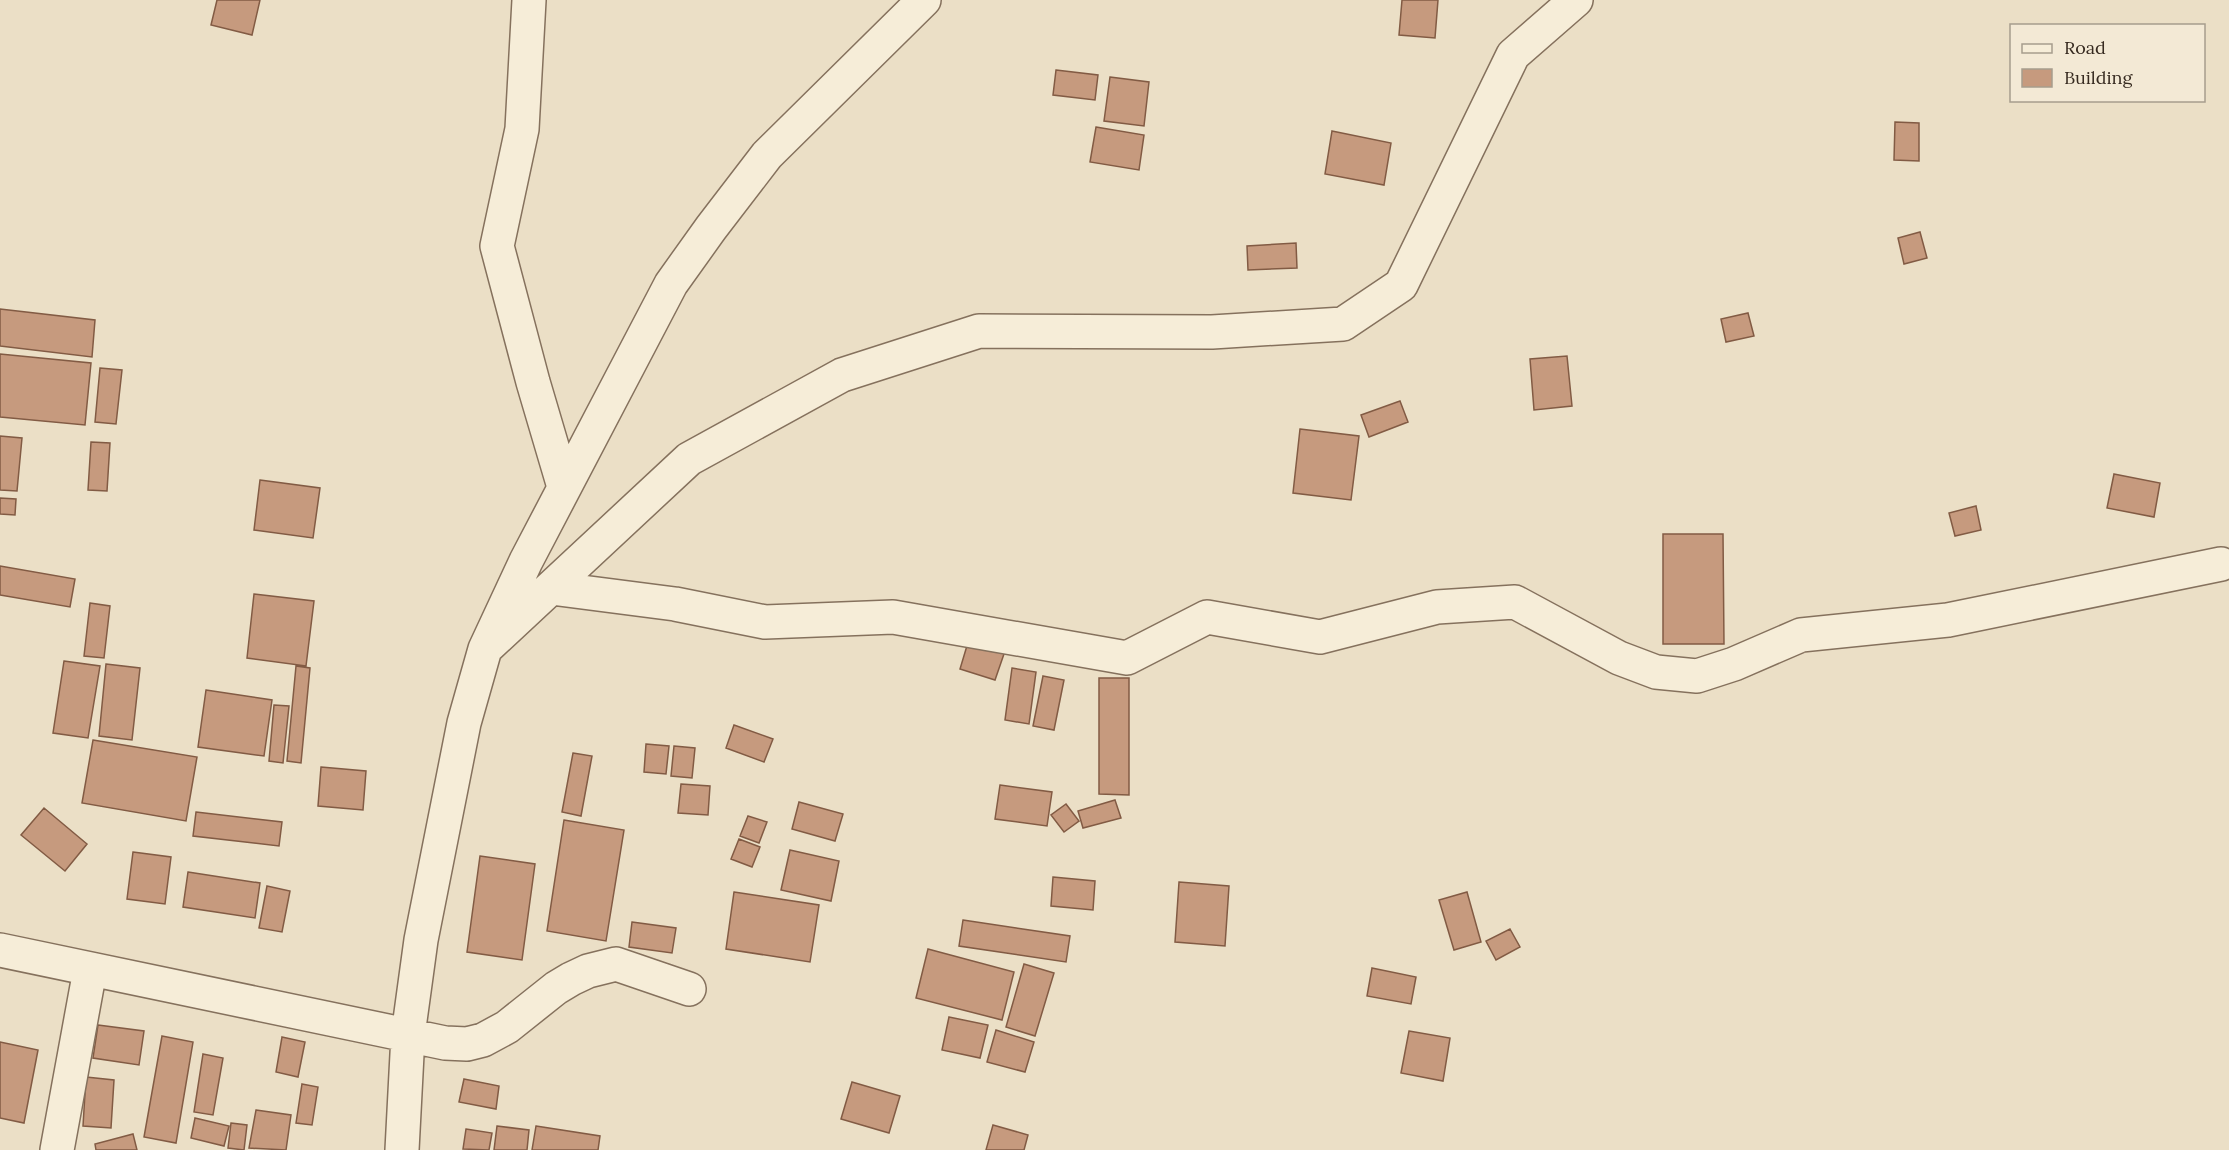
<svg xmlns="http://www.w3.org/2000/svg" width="2229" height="1150" font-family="Lora,serif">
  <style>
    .building { fill: #c69a7e; stroke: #825b44; stroke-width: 1.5 }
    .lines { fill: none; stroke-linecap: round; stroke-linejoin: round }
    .minor-casing { stroke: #85715d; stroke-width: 36 }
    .minor { stroke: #f6edd8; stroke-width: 33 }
  </style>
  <rect width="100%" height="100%" fill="#ebdfc6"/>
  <path class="building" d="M217,0h43l-8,35 -41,-10z
    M1402,0h36l-3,38 -36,-3z
    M1056,70l42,5 -3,25 -42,-5z
    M1110,77l39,5 -5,44 -40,-5z
    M1895,122l24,1v38l-25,-1z
    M1096,127l48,8 -5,35 -49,-8z
    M1332,131l59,12 -7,42 -59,-11z
    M1920,232l7,26 -23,6 -6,-26z
    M1296,243l1,25 -49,2 -1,-24z
    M0,309l95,11 -3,37 -92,-11z
    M1748,313l6,23 -28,6 -5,-23z
    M0,354l91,9 -6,62 -85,-8z
    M1567,356l5,50 -38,4 -4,-51z
    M100,368l22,2 -6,54 -21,-2z
    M1400,401l8,21 -39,15 -8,-22z
    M1300,429l59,7 -8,64 -58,-7z
    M0,436l22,2 -5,53 -17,-1z
    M91,442l19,1 -3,48 -19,-1z
    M2114,474l46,9 -6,34 -47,-9z
    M260,480l60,8 -7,50 -59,-8z
    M0,498l16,1 -1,16 -15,-1z
    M1976,506l5,24 -26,6 -6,-23z
    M1663,534h60l1,110h-61z
    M0,566l75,13 -5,28 -70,-12z
    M254,594l60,7 -8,65 -59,-8z
    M90,603l20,3 -6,52 -20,-2z
    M969,639l36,12 -10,29 -35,-11z
    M64,661l36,5 -12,72 -35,-5z
    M106,664l34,4 -8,72 -33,-4z
    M296,666l14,2 -9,95 -14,-2z
    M1012,668l24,4 -7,52 -24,-4z
    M1043,676l21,4 -10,50 -21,-4z
    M1099,678h30v117l-30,-1z
    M206,690l66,10 -8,56 -66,-9z
    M274,705l15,1 -6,57 -14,-2z
    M734,725l39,14 -9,23 -38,-14z
    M93,740l104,17 -11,64 -104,-18z
    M646,744l23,2 -3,28 -22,-2z
    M674,746l21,2 -3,30 -21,-2z
    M573,753l19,3 -11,60 -19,-4z
    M321,767l45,4 -3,39 -45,-4z
    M681,784l29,2 -2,29 -30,-2z
    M1000,785l52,7 -5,34 -52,-7z
    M1115,800l6,18 -38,10 -5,-17z
    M799,802l44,12 -8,27 -43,-12z
    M1066,804l13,17 -15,11 -13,-17z
    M44,808l43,36 -22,27 -44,-36z
    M196,812l86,10 -3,24 -86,-10z
    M748,816l19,6 -8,21 -19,-7z
    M564,820l60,10 -18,111 -59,-10z
    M739,839l21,8 -8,20 -21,-8z
    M790,850l49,11 -8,40 -50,-11z
    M133,852l38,5 -6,47 -38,-5z
    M480,856l55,8 -13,96 -55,-8z
    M188,872l72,11 -5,35 -72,-11z
    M1053,877l42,4 -2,29 -42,-4z
    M1179,882l50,4 -4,60 -50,-4z
    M267,886l23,5 -8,41 -23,-4z
    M734,892l85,13 -9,57 -84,-13z
    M1467,892l14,50 -27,8 -15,-50z
    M963,920l107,16 -4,26 -107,-16z
    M632,922l44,6 -4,25 -43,-6z
    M1510,929l10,18 -24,13 -10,-19z
    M928,949l86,23 -12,48 -86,-22z
    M1024,964l30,9 -19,63 -29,-9z
    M1372,968l44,9 -5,27 -44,-8z
    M949,1017l39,8 -8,33 -38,-8z
    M98,1025l46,6 -5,34 -46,-7z
    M996,1030l38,12 -9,30 -38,-10z
    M1409,1031l41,7 -7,43 -42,-8z
    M162,1036l31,6 -17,101 -32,-6z
    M282,1037l23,5 -7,35 -22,-5z
    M0,1042l38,8 -14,73 -24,-5z
    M203,1054l20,4 -10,57 -19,-3z
    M86,1077l28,3 -3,48 -28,-2z
    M464,1079l35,7 -3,23 -37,-7z
    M852,1082l48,14 -11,37 -48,-14z
    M302,1084l16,3 -6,38 -16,-2z
    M256,1110l35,5 -5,35 -37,-2z
    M195,1118l34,8 -5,20 -33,-8z
    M231,1123l16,2 -3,25 -16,-2z
    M993,1125l35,10 -4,15h-38z
    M497,1126l32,4 -2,20h-33z
    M536,1126l64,10 -2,14h-66z
    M466,1129l26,4 -3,17 -26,-1z
    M133,1134l4,16h-41l-1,-6z"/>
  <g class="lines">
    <defs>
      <path id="minor" d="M529,0l-7,129 -25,117 36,136 31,105
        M551,588l124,16 90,18 128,-5 234,41 80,-41 113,20 117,-30 78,-5 104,56 37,14 41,4 37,-12 67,-29 147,-15 273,-56
        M485,649l204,-190 153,-84 137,-44 233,1 131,-8 58,-39 112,-230 63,-55
        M0,950l445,93 22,1 16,-4 24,-13 49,-39 15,-9 17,-8 28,-7 73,25
        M57,1150l33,-180
        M402,1150l6,-115 13,-95 43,-217 21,-74 41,-88 145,-277 40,-56 56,-73 157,-155"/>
    </defs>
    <use href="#minor" class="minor-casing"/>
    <use href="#minor" class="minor"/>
  </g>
  <rect x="2010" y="24" width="195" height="78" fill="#f3e9d5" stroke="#a79d8d" stroke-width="1.5"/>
  <rect x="2022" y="44" width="30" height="9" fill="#f6edd8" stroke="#a79d8d" stroke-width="1.5"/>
  <text x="2064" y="54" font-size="18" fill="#362a20">Road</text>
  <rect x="2022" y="69" width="30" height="18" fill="#c69a7e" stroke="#a79d8d" stroke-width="1.5"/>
  <text x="2064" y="84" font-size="18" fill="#362a20">Building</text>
</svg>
